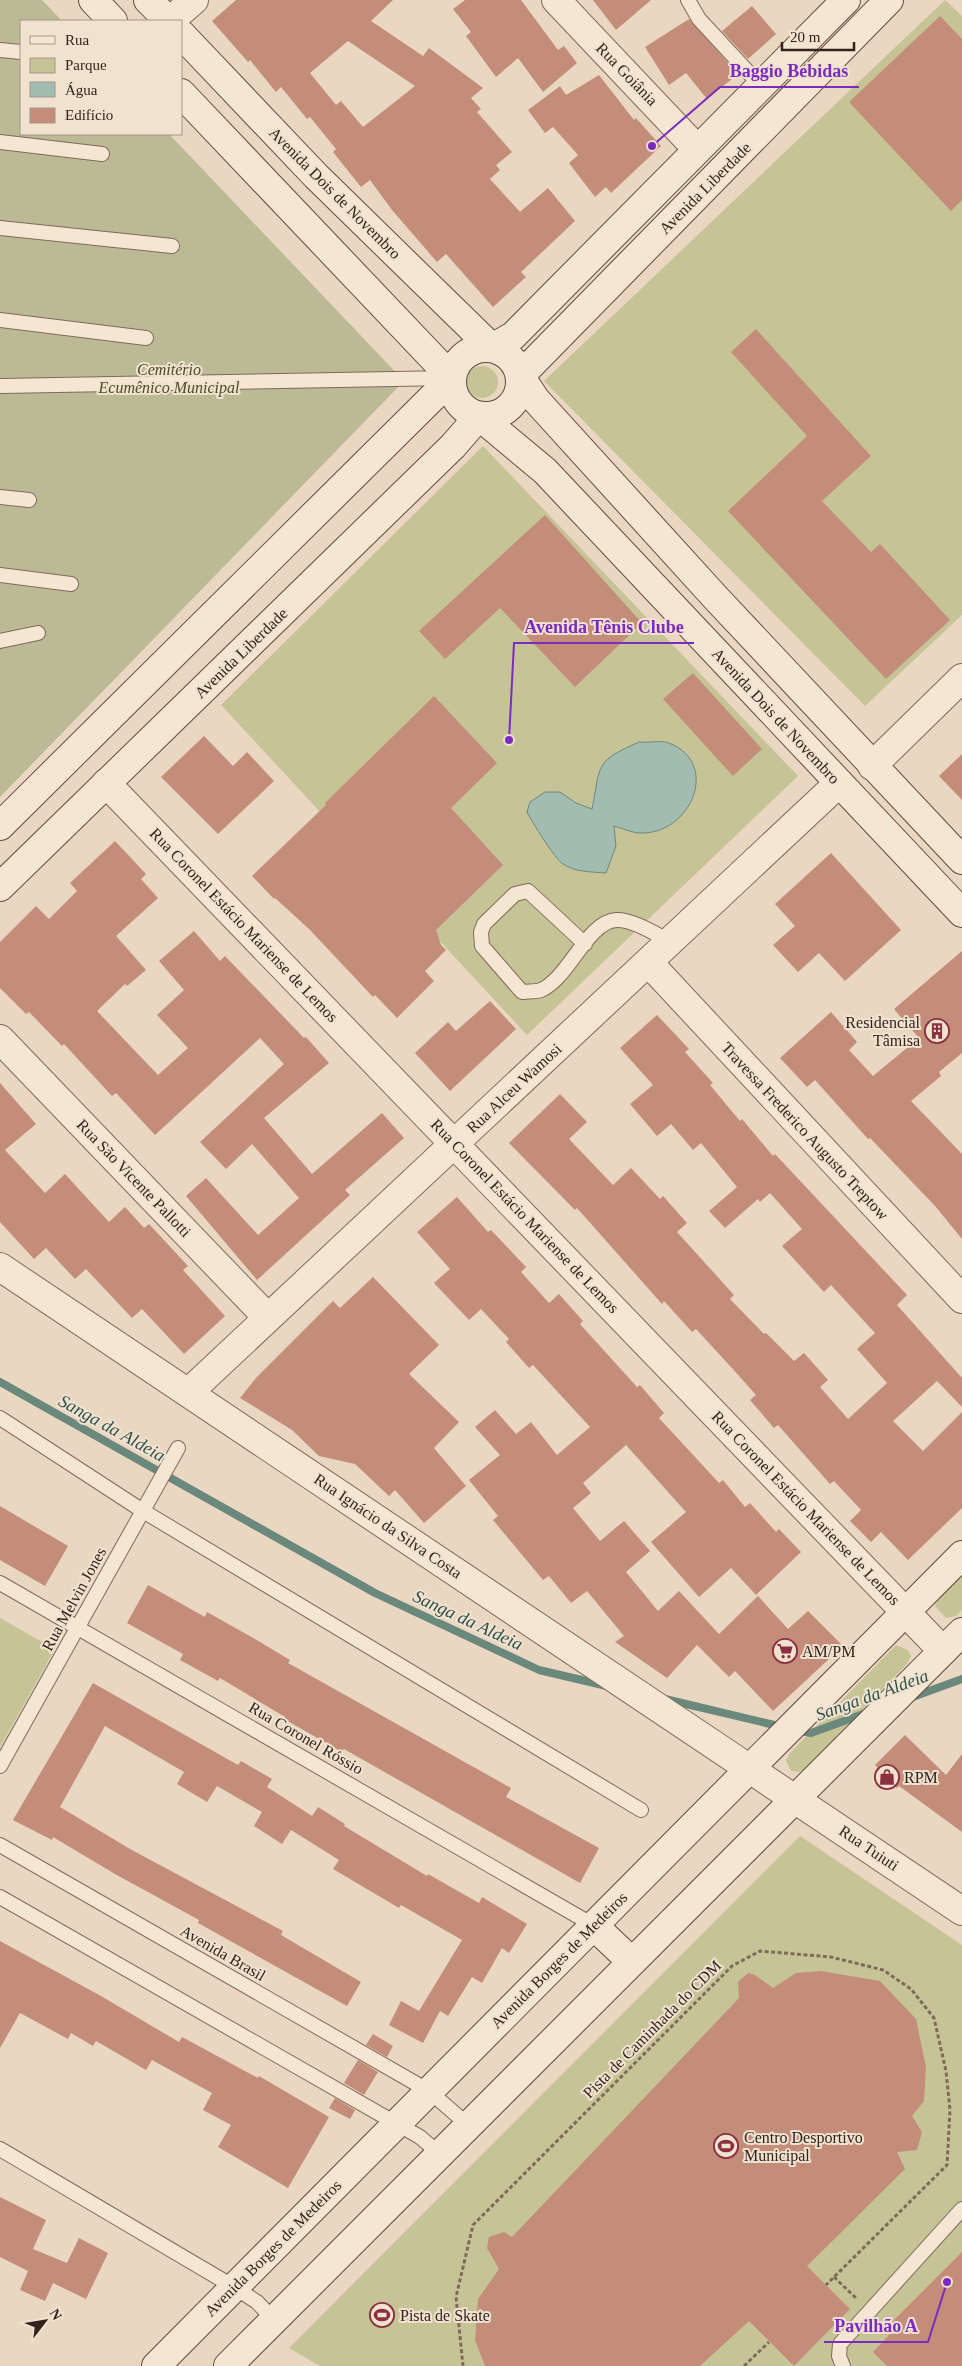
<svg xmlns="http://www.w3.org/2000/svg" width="962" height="2366" font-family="Georgia,serif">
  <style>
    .green { fill: #c6c496 }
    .cemetery { fill: #bbba95 }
    .water { fill: #a3bcb1; stroke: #6b887d }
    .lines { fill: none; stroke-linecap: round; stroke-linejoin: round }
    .stream { stroke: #6b887d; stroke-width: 8 }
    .building { fill: #c48d7a; fill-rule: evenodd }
    .lane-casing { stroke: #81695a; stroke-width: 16 }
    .street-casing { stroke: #81695a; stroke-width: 30 }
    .secondary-casing { stroke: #624a3e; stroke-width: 30 }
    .path { stroke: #81695a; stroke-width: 3; stroke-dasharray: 4 2.5; stroke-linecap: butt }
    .lane { stroke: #f5e6d3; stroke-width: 14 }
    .street { stroke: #f5e6d3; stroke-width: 28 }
    .secondary { stroke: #f5e6d3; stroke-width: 28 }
    .labels { text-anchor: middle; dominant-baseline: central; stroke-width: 4; stroke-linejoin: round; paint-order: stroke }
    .street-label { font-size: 16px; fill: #32241d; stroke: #f1e2d0 }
    .park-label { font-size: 16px; font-style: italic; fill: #494c26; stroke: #f1e2d0 }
    .poi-label { font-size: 16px; fill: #32241d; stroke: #f1e2d0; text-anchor: start }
    .water-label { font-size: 18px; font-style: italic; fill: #2e5049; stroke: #f1e2d0 }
    .leader { fill: none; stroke: #7b2cbf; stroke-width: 2 }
    .callout-dot { fill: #7b2cbf; stroke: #f1e2d0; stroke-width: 2 }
    .callout-label { font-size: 18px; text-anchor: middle; font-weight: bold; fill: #7b2cbf; stroke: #f1e2d0; stroke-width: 4; stroke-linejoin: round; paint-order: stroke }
  </style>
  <rect width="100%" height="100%" fill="#e9d7c1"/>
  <path class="green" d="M945,0l17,16v599l-97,91 -321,-325z
    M466 382a16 16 0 1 1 32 0a16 16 0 1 1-32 0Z
    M483,446l315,330 -271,259 -306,-330z
    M962,1575v35l-6,6 -10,2 -11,-12 3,-7z
    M0,1618l55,31 -55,98z
    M896,1645l12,5 3,6 -4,8 -102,105 -6,3 -8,-1 -5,-10 3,-7z
    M800,1836l162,109v421h-642l-31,-18z"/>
  <path class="cemetery" d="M0,0h42l20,21h-41v113h148l235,247 -404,416z"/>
  <path class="water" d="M639,742c9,1 22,-2 30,1 52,20 22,92 -29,90 -8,0 -18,-5 -26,-7l2,20 -10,27c-13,-1 -32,-1 -43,-9 -8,-5 -31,-42 -36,-52l3,-10 15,-10h15l16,11 16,6c9,-45 2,-47 47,-67z"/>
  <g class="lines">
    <path class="stream" d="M0,1382l375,211 164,77 68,16
      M910,1698l52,-19
      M665,1699l118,28
      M796,1730l15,3 55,-20"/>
  </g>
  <path class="building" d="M236,0h157l-22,21 52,35 6,-8 54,40 -12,10 10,11 -4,3 35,40 -16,13 4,5 -10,9 30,33 28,-24 27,33 -54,51 5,5 -33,30 -47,-53 -9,8 -45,-52 -22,-30 -9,7 -28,-35 3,-3 -26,-32 -3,2 -26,-32 -5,5 -26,-32 -2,2 -36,-41zM348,41l67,45 -52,41 -22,-26 -5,4 -26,-32z
    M465,0h56l37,50 6,-4 13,17 -34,29 -25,-34 -22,19 -30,-41 5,-4 -18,-23z
    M593,0h58l-35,30z
    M752,6l24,28 -28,25 -26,-28z
    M940,16l22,23v161l-11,11 -102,-109z
    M689,19l49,55 -31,25 -21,-26 -17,12 -24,-38z
    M599,75l35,45 2,-2 25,28 -50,47 -5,-6 -11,10 -26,-34 9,-8 -25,-28 -8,6 -17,-23 32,-24 6,9z
    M756,329l115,127 -49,45 49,51 9,-8 70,76 -64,59 -158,-168 79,-75 -76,-84z
    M545,515l97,108 -67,64 -75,-79 -55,51 -26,-28z
    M693,673l69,76 -29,27 -70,-77z
    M434,696l63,67 -46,45 52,57 -67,65 5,15 5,5 -21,21 9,10 -37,37 -22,-23 -2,2 -64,-68 -34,-31 -1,1 -22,-23 74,-71 -1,-2z
    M204,736l29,30 14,-14 27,29 -56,53 -57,-57z
    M962,754v46l-23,-24z
    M115,841l31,33 -5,5 17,19 -42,38 30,34 -19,16 -2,-2 -28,27 61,64 30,-27 -31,-33 27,-25 -25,-29 35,-30 26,30 5,-5 79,82 2,-1 23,26 -65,55 48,56 70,-61 22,25 -59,52 5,5 -93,85 -71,-84 20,-18 52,57 41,-37 -47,-54 -26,25 -26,-27 84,-78 -24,-26 -105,97 -39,-42 -4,3 -48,-52 -2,2 -33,-34 -3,2 -26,-26v-46l36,-36 13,13 28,-28 -7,-8z
    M831,853l70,77 -56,51 -26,-28 -21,19 -25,-27 22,-19 -20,-22z
    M962,951v102l-23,19 2,4 -30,25 51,53v85l-27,-33 -65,-68 -2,1 -53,-59 -8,7 -27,-29 51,-46 26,30 -8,8 24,26 46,-38 -25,-29z
    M490,1001l26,28 -66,62 -35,-38 33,-31 8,9z
    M657,1015l32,34 -4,3 28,31 -3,2 30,36 2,-2 31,37 2,-2 132,141 -10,10 65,73v29l-25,-26 -44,40 30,30 39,-39v96l-54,52 -27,-28 -10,10 -21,-21 11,-11 -27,-29 -4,3 -52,-59 -4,3 -24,-28 6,-5 -25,-28 -35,-38 -4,3 -28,-31 -2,3 -85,-96 -2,2 -66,-67 51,-49 27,28 -18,17 44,46 18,-17 29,31 3,-3 24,27 -10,9 57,63 -4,4 34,35 2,-1 28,28 10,-8 24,27 -8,7 28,32 39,-36 -30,-34 18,-16 -44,-48 -7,7 -42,-46 20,-17 -32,-36 -10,9 -2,-3 -33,29 -16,-17 28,-24 -36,-44 -8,7 -22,-26 -14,12 -27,-32 23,-19 -33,-37z
    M0,1083l36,41 -31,26 40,43 20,-19 44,48 16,-15 19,21 5,-4 39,42 -5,4 42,46 -41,38 -42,-45 -10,9 -46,-49 -11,10 -29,-31 -12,11 -34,-37z
    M457,1197l31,35 3,-2 35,37 -5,5 28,31 10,-9 24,27 -3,3 57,63 3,-2 24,28 -5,5 60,65 4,-3 22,27 5,-4 26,29 3,-3 22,23 -45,43 -25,-27 -32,29 -48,-55 35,-30 -60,-67 -43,38 8,10 -18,15 27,33 24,-20 26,30 -24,21 32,39 21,-20 40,43 39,-38 30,33 20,-18 35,35 -70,65 -38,-40 -6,6 -32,-32 -30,33 -52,-36 9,-6 -37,-45 -16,12 -22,-27 -6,4 -50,-60 5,-4 -29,-36 31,-25 -25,-28 20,-17 21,24 15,-12 26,33 33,-28 -57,-62 -4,3 -23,-26 3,-3 -28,-30 -12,11 -35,-37 16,-14 -33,-37z
    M373,1277l66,68 -30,29 50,48 -25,26 32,38 -42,37 -29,-33 -6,6 -34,-32 -36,-8 -27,-26 -52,-32 16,-20 77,-77 7,7z
    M0,1506l68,40 -23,40 -45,-26z
    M148,1585l57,32 2,-5 48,27 35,21 -2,3 223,125 -5,9 93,51 -19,35 -236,-134 -2,3 -58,-33 1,-2 -65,-39 -2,3 -38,-21 3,-6 -56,-31z
    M93,1683l145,82 3,-4 31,18 -5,8 45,29 6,-9 27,17 -1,2 83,50 1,-2 51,29 3,-6 45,27 -18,29 -7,-5 -20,35 -10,-6 -24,39 -8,-5 -17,32 -34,-18 12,-24 18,10 43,-71 -61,-35 -2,3 -66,-39 6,-9 -48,-30 -9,14 -28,-18 8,-14 -45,-26 -10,16 -30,-18 7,-12 -79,-46 -45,81 70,42 153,82 -2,4 80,47 -14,24 -149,-83 1,-3 -84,-46 -62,-37 -1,3 -39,-20z
    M905,1735l41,40 16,-21v78l-63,-46 -2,2 -22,-23z
    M0,1941l101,55 78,46 3,-5 76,41 1,-2 70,41 -41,71 -70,-41 13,-22 -28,-15 9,-17 -60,-33 -6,10 -50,-29 -3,5 -22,-13 -3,6 -48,-26 -20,35z
    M821,1971l59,10 36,38 10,48 -2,34 -12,15 10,16 -5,18 -20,2 8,17 -98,97 43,43 -56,57 -45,-45 -49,45h-215l-10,-26 3,-41 21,-30 -12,-21 2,-11 15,-5 8,5 227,-239 -1,-16 10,-9 7,2 18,13 23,-15z
    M373,2034l20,12 -6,11 -21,-12z
    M358,2060l20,12 -14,23 -20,-12z
    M335,2098l20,12 -5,9 -21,-11z
    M0,2197l46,23 -13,29 34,14 12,-25 29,15 -22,46 -33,-16 -8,18 -25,-11 8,-19 -28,-14z
    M962,2252v114h-75l-14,-14 16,-17 -5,-5z"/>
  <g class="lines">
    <defs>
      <path id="lane" d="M688,0l11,19 62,67
        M0,50l21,2
        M0,142l102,12
        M0,228l172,18
        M0,320l146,18
        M0,386l449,-8
        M0,497l29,3
        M0,575l71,9
        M0,641l38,-8
        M585,944l-57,-53 -13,3 -31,30 -3,8 1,14 40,46c6,-1 13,0 19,-2 28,-12 46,-68 75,-70 15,-1 41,14 54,22
        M0,1418l143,93 498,299
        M0,1583l593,342
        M0,1766l178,-318
        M0,1845l429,246 39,34
        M0,1897l420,240 20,17
        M0,2149l234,138 23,15 17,18
        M843,2366l-4,-10 1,-12 122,-135"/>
      <path id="street" d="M556,0l141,149
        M170,21l24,-21
        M872,766l90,-88
        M106,783l837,868
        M648,962l314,337
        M0,1039l268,279
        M0,1267l962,644
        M188,1393l651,-610"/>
      <path id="secondary" d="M93,0l20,21
        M148,0l21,21
        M181,34l135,142 176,172
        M181,93l271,285
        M452 382a34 34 0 1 1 68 0a34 34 0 1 1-68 0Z
        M492,348l21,-12 333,-336
        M520,376l16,24 179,197 247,263
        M520,376l369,-376
        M479,416l66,55 417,442
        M0,826l452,-448
        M0,887l453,-441 26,-30
        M593,1925l39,37
        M156,2366l806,-811
        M228,2366l734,-734"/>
    </defs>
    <use href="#lane" class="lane-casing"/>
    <use href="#street" class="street-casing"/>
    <use href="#secondary" class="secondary-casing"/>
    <path class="path" d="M834,2277l23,22
      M463,2366l-7,-69 17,-72 259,-259 28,-15 71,6 52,13 28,19 23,29 12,53 4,39 -3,55 -121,120
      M744,2366l25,-24"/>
    <use href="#lane" class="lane"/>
    <use href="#street" class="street"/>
    <use href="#secondary" class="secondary"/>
  </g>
  <defs>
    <symbol id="building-ring" viewBox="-11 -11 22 22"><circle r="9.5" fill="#f1e2d0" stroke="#8a303f" stroke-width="1.5"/><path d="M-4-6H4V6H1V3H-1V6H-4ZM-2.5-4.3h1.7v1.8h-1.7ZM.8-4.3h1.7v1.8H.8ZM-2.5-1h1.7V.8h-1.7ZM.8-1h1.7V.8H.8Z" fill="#8a303f"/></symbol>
    <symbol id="supermarket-ring" viewBox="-11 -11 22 22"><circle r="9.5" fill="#f1e2d0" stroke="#8a303f" stroke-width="1.5"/><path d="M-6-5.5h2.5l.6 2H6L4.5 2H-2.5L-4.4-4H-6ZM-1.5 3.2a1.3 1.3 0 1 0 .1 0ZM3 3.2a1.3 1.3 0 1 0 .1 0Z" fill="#8a303f"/></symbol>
    <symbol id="shop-ring" viewBox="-11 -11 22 22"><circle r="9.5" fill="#f1e2d0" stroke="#8a303f" stroke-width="1.5"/><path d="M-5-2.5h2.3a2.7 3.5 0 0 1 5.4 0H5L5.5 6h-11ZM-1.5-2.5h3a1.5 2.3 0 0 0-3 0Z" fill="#8a303f"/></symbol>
    <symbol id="stadium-ring" viewBox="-11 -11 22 22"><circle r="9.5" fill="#f1e2d0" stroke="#8a303f" stroke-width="1.5"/><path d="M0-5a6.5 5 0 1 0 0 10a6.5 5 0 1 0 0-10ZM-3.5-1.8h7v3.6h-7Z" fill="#8a303f"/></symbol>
  </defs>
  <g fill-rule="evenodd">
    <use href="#building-ring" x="923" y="1017" width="28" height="28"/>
    <use href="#supermarket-ring" x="771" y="1637" width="28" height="28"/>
    <use href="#shop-ring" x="873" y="1763" width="28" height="28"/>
    <use href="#stadium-ring" x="712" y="2132" width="28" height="28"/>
    <use href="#stadium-ring" x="368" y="2301" width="28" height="28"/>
  </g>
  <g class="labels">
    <g class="street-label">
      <text transform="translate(627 74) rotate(46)">Rua Goiânia</text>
      <text transform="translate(705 188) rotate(-45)">Avenida Liberdade</text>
      <text transform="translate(335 193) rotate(45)">Avenida Dois de Novembro</text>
      <text transform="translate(241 653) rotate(-44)">Avenida Liberdade</text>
      <text transform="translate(776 716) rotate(47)">Avenida Dois de Novembro</text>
      <text transform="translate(244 925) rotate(46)">Rua Coronel Estácio Mariense de Lemos</text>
      <text transform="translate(514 1088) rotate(-43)">Rua Alceu Wamosi</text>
      <text transform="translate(805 1131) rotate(47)">Travessa Frederico Augusto Treptow</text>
      <text transform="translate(134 1178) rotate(46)">Rua São Vicente Pallotti</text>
      <text transform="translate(525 1216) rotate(46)">Rua Coronel Estácio Mariense de Lemos</text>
      <text transform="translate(806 1508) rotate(46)">Rua Coronel Estácio Mariense de Lemos</text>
      <text transform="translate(388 1526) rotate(34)">Rua Ignácio da Silva Costa</text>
      <text transform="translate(74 1599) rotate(-61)">Rua Melvin Jones</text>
      <text transform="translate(306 1738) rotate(30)">Rua Coronel Róssio</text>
      <text transform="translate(869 1848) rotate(34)">Rua Tuiuti</text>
      <text transform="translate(223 1953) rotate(30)">Avenida Brasil</text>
      <text transform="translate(559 1960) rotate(-45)">Avenida Borges de Medeiros</text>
      <text transform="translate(652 2029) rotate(-45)">Pista de Caminhada do CDM</text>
      <text transform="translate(273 2248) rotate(-45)">Avenida Borges de Medeiros</text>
    </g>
    <g class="park-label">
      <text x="169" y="369">Cemitério<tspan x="169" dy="18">Ecumênico Municipal</tspan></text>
    </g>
    <g class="poi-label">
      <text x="920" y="1022" text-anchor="end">Residencial<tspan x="920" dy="18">Tâmisa</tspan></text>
      <text x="802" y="1651">AM/PM</text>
      <text x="904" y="1777">RPM</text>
      <text x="744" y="2137">Centro Desportivo<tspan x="744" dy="18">Municipal</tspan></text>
      <text x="400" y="2315">Pista de Skate</text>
    </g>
    <g class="water-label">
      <text transform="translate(112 1428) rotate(29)">Sanga da Aldeia</text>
      <text transform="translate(468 1620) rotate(25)">Sanga da Aldeia</text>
      <text transform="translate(872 1695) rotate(-20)">Sanga da Aldeia</text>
    </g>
  </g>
  <path class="leader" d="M652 146L720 87H859M509 740L514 643H694M947 2282L928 2342H824"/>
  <g class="callout-dot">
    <circle cx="652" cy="146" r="5"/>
    <circle cx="509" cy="740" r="5"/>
    <circle cx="947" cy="2282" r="5"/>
  </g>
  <g class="callout-label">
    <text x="789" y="77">Baggio Bebidas</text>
    <text x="604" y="633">Avenida Tênis Clube</text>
    <text x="876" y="2332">Pavilhão A</text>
  </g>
  <rect x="20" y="20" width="162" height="115" fill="#f1e2d0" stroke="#a59688"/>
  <rect x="30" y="36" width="25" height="8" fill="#f5e6d3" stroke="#a59688"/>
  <text x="65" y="45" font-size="15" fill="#32241d">Rua</text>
  <rect x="30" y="58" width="25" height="15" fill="#c6c496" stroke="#a59688"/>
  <text x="65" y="70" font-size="15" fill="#32241d">Parque</text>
  <rect x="30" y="82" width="25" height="15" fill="#a3bcb1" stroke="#a59688"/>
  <text x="65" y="95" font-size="15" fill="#32241d">Água</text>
  <rect x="30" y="108" width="25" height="15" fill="#c48d7a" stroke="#a59688"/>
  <text x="65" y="120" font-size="15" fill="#32241d">Edifício</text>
  <g transform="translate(45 2321) rotate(59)" stroke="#f1e2d0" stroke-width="4" paint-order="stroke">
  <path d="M0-4L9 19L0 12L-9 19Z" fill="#32241d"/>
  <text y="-8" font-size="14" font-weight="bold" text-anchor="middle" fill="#32241d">N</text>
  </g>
  <path d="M782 42v8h72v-8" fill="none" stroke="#32241d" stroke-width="2.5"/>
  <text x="790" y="42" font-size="15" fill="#32241d" stroke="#f1e2d0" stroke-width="4" paint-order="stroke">20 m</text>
</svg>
